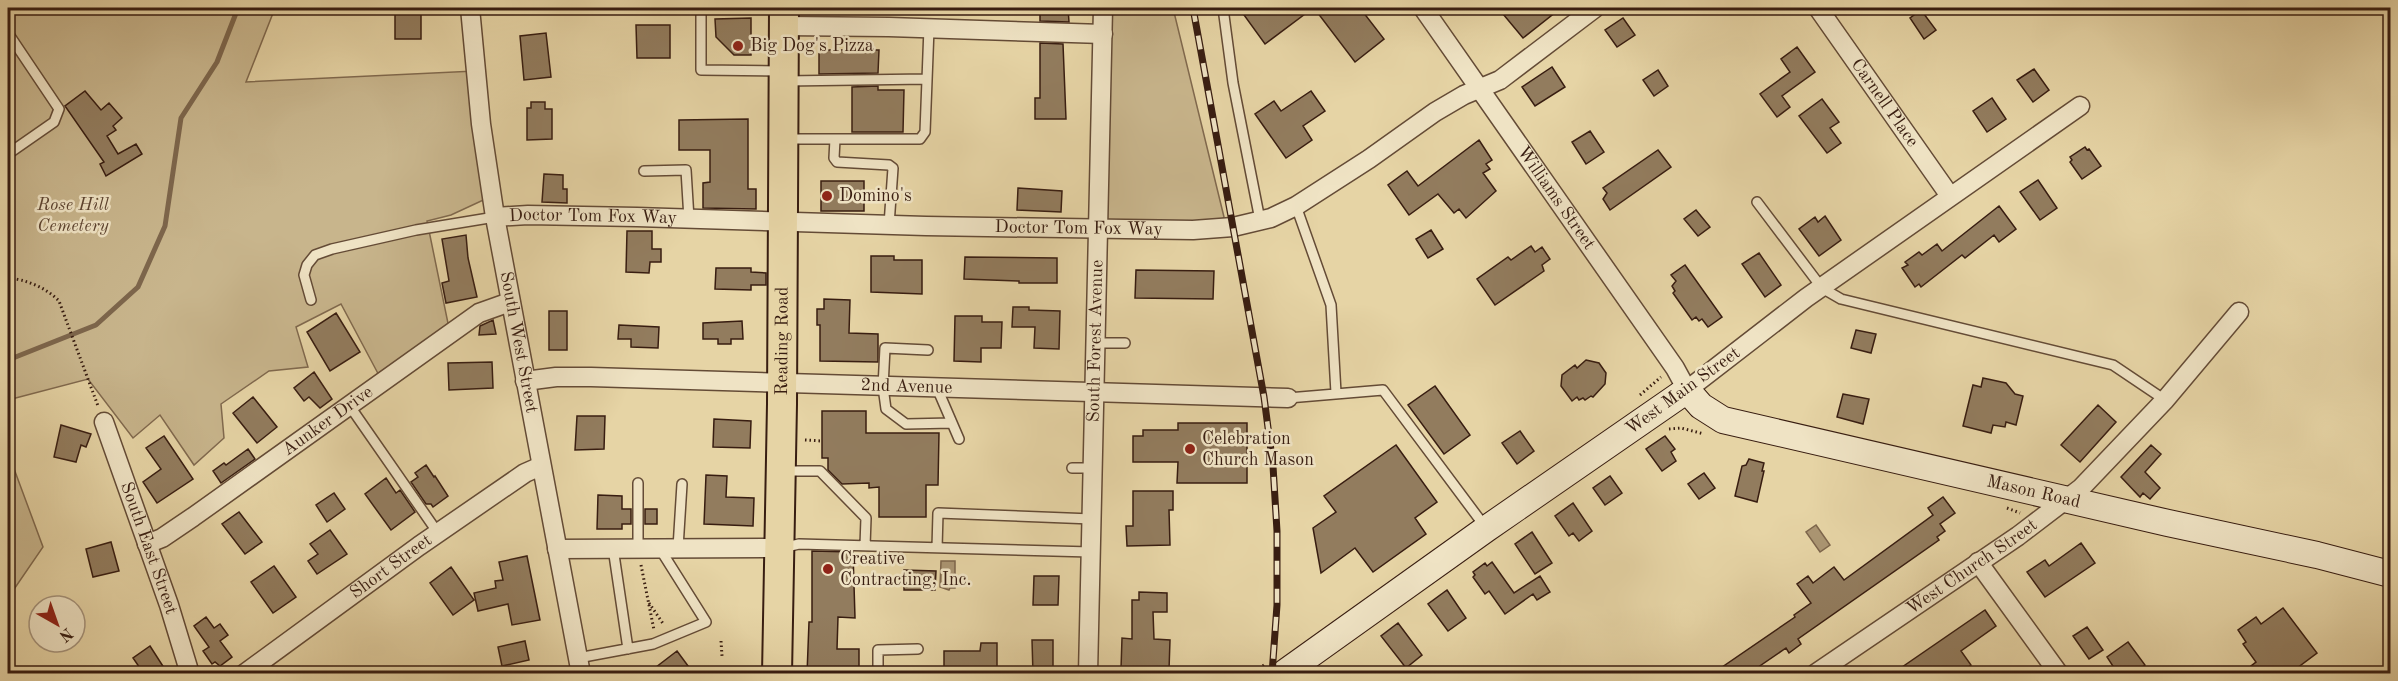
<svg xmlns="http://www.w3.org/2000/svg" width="2398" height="681" font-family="'Old Standard TT',serif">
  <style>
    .green { fill: #c8b58c; stroke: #80694e; stroke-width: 1.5 }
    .water { fill: #ab9673; stroke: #7d664c; stroke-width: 1.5 }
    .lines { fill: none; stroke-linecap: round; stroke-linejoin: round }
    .stream { stroke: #7d664c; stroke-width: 5 }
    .building { fill: #927c5e; stroke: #381d11; stroke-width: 1.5 }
    .lane-casing { stroke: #644b36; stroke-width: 12 }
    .street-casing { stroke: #644b36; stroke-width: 21 }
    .secondary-casing { stroke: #381d11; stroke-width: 28 }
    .primary-casing { stroke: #381d11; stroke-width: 32 }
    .path { stroke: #381d11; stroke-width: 3; stroke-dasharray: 1.5 3; stroke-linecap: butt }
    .lane { stroke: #efe3c4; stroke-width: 9 }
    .street { stroke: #efe3c4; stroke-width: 18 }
    .secondary { stroke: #efe3c4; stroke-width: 26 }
    .primary { stroke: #e6d4a5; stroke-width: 28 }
    .rail-casing { stroke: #381d11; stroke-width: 7 }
    .rail { stroke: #efe3c4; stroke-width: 4.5; stroke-dasharray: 14; stroke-linecap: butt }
    .poi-dot { fill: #8f2418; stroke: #efe3c4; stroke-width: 2 }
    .labels { text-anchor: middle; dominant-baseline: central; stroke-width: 5; stroke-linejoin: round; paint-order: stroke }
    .poi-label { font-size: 18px; fill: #381d11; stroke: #efe3c4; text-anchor: start }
    .street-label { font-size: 18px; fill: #381d11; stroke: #efe3c4 }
    .park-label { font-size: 18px; font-style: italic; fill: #5c4330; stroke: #efe3c4 }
  </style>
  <rect width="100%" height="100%" fill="#e6d4a5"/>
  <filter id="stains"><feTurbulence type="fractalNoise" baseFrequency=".00333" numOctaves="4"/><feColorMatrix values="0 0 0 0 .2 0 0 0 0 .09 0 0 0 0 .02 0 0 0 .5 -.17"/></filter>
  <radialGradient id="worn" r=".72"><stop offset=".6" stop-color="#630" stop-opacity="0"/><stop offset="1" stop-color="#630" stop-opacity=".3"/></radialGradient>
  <path class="green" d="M8,8h267l-29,74 229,-11 17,125 -41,19 -24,6 23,112 -68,48 -41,-77 -45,23 12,40 -39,4 -48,33 3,34 -30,27 -34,-50 -27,23 -45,-59 -80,21z
    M1102,8h71l51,209 -7,12h-118z
    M13,466l30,81 -35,51v-130z"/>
  <path class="water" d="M1816,525l14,20 -10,7 -14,-20z
    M941,561h14v27h-5l-1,2 -9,-3z"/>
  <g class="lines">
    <path class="stream" d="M8,360l88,-35 42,-38 27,-61 16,-108 36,-56 21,-54"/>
  </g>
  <path class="building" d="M395,8h26v31h-26z
    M1040,8h28l1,14 -29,-1z
    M1254,8h59l-48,36 -21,-29z
    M1314,8h46l24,31 -29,23z
    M1498,8h63l-38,30z
    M1921,10l15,20 -12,9 -14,-21z
    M751,18v37h-17l-18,-18 -1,-18z
    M1623,18l12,17 -18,12 -12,-17z
    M636,25h34v33h-33z
    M546,33l5,44 -27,3 -4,-44z
    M1040,43l23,1 3,75h-31v-21h5z
    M1797,47l18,25 -33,24 8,11 -13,10 -17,-23 30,-22 -9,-13z
    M819,50h60l-1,23 -59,1z
    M1552,67l13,20 -30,19 -13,-19z
    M2034,69l15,21 -16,12 -16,-22z
    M1658,70l10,16 -14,10 -11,-16z
    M878,86v4h26l-1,42h-51v-45z
    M85,91l16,19 8,-7 13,15 -9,8 3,4 -9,6 11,18 18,-10 6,10 -36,22 -6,-12 4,-2 -39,-56z
    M1311,91l14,20 -22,15 9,14 -26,18 -31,-44 19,-13 7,10z
    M1992,98l14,21 -19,13 -14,-21z
    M1822,99l17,23 -9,6 11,15 -14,10 -28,-37z
    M531,102h14v7h7v30l-25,1v-32h4z
    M748,119v70h8v20l-53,-1v-25l7,-1v-32h-31v-30z
    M1590,131l14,21 -18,12 -14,-22z
    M1479,140l13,20 -6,4 4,5 -7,4 13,18 -30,27 -7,-9 -5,4 -16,-19 -29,21 -21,-30 19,-14 11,15z
    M2085,147l2,3 2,-1 12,17 -19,13 -12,-17 2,-2 -2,-3z
    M1658,150l13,17 -61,43 -7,-11 4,-6 -4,-5z
    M544,174l19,1v14h4v14l-25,-1z
    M2038,180l19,28 -17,12 -20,-28z
    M821,181h43v30h-43z
    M1018,188l44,3 -1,21 -44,-2z
    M1999,206l17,23 -17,13 -5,-7 -29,23 -3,-3 -41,32 -2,-3 -4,3 -13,-19 6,-3 -3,-3 14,-10 3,3 15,-11 5,7z
    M1696,210l14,17 -12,9 -14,-17z
    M1825,216l16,24 -22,16 -20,-27 16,-12 3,5z
    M1431,230l12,19 -15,9 -12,-19z
    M627,231h25v18h9v13h-11l-1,11 -23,-1z
    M466,235l2,23 9,39 -31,6 -4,-20 7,-2 -7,-42z
    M1531,246l4,6 7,-5 8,12 -8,6 2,6 -49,34 -18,-26 31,-22 3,3z
    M1759,253l22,32 -16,12 -23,-33z
    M871,256h23v4h28v34l-51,-2z
    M965,257l92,1v25h-38v-2l-55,-2z
    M1685,265l37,52 -14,10 -6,-8 -3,2 -3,-4 -4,3 -19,-27 2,-2 -3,-5 4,-5 -5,-6z
    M716,268h35v4l15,1v12h-15v5l-36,-1z
    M1136,270l78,1 -1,28 -78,-1z
    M824,299l26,1 -1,33 29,1v28l-58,-1v-36h-3v-16h7z
    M1013,307h16v3l31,1 -1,38 -25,-1 1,-21h-23z
    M549,311h18v39h-18z
    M336,313l24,39 -30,19 -23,-39z
    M955,316h27v6h20l-1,26h-20v14l-27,-1z
    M493,320l3,14 -17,1 1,-9z
    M742,321l1,18h-12v5h-13v-5h-15v-16z
    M619,325l40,2 -1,21 -27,-1v-8h-13z
    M1856,330l20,4 -5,19 -20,-5z
    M1586,360l13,3 7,10 -1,11 -12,13 -2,-1 -6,4 -2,-2 -4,2 -2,-3 -5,4 -11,-15 1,-11 13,-10 2,3z
    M492,362l1,26 -44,2 -1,-27z
    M314,372l18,27 -12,9 -11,-11 -5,4 -10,-13z
    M1983,378l23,5 9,11 8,2 -7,29 -10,-3 -1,5 -12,-2 -2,8 -28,-7 10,-41 8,2z
    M1435,386l35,49 -26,19 -36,-49z
    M1843,394l26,5 -6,25 -26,-7z
    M253,397l24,30 -20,16 -24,-30z
    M2098,405l18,17 -36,40 -19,-17z
    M822,411h44v22h73l-1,52h-12v32h-47v-30l-10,1v-5l-27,1 -14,-14v-12h-6z
    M577,416h28l-1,33 -29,1z
    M714,419l37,2 -1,27 -37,-1z
    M1178,423h69v60h-70l1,-21h-45v-26h10v-6h35z
    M61,425l30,9 -5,13 -5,-2 -5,17 -22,-5z
    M1520,431l14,20 -17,13 -15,-21z
    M164,436l29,43 -36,24 -14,-21 18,-13 -15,-21z
    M1665,436l10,13 -4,3 5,9 -14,10 -16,-22z
    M1396,445l41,57 -22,16 11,16 -53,38 -18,-24 -34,25 -8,-45 23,-16 -12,-16z
    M2151,445l10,9 -16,18 15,16 -10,11 -7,-6 -3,4 -19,-20z
    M248,449l7,10 -34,24 -8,-12 11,-8 2,2z
    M1749,459l15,4 -2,8h2l-7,31 -22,-6 7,-30 4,-1z
    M426,465l8,12 1,-1 13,20 -15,11 -2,-3h-5l-15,-22 7,-5 -3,-4z
    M1704,473l11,15 -16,11 -11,-15z
    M706,475l21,1 -1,21 28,1 -1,28 -49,-2z
    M1610,476l12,17 -17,12 -12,-17z
    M386,478l10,15 4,-3 15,22 -24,18 -26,-36z
    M1133,491h40v19h-4l1,35 -43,1 -1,-20h7z
    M334,493l11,16 -18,13 -11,-17z
    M598,495l24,1v13h9v15h-9v5h-25z
    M1943,497l12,16 -15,11 5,7 -8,6 2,3 -141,99 3,5 -12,9 -3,-5 -38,26h-36l83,-57 -1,-2 17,-12 -14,-19 11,-8 5,7 21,-16 10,13 89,-65 -5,-7z
    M1573,503l19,28 -13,10 -6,-8 -4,3 -14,-20z
    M645,509h12v15h-12z
    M239,512l23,30 -17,12 -23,-30z
    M330,530l17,24 -30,20 -9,-13 10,-7 -8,-10z
    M1532,532l20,31 -17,11 -20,-30z
    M111,542l8,29 -26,6 -7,-28z
    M2081,543l14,20 -50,34 -18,-25 18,-12 4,6z
    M812,551l41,1 2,66 -17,-1 -1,32h22v25h-52l2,-52h3z
    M527,556l13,64 -28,5 -4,-21 -30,7 -4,-18 22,-5 -1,-7 8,-1 -4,-18z
    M1492,562l22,31 26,-17 10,16 -13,8 -4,-6 -28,20 -16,-23 -4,3 -12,-17 2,-2 -2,-3 12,-9 2,3z
    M274,566l22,31 -23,16 -22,-31z
    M451,567l23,33 -21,15 -23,-32z
    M904,570l32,1 -1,19h-31z
    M1034,576h25l-1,29h-25z
    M1447,590l19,28 -18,13 -20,-27z
    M1139,592l28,1v19h-14l1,27 16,1 -1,30 -48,-1 1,-31 10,1v-39h7z
    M2283,608l34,45 -28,21h-32l-6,-8 5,-4 -13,-18 3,-2 -8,-12 18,-13 5,7z
    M1985,610l11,16 -35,25 10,14 -12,9h-67z
    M206,617l8,11 6,-4 8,11 -8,6 12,16 -12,9 -5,-4 -3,2 -9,-13 6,-4 -15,-21z
    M1398,623l24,32 -16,13 -25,-32z
    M2087,627l16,23 -14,9 -16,-23z
    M1032,640h21v34h-20z
    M525,641l4,19 -27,6 -4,-19z
    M2128,642l17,23 -12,9h-15l-11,-17z
    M981,643h16v30h-53v-22h36z
    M150,646l18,28h-24l-11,-16z
    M677,651l17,23h-47z"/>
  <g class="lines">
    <defs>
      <path id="lane" d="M701,8v62l80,1
        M1223,8l10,75 27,137
        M8,33l51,76 -5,13 -46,32
        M785,81l142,-2
        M786,139h134l5,-7 4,-104
        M835,139l-1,19 3,4 52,3 4,3 -4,57
        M644,171l42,-1 3,49
        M1757,202l65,86 19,11 272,66 52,35
        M1296,206l35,99 5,88
        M311,300l-7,-25 3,-10 8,-10 17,-6 84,-19 79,-13
        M1096,343h29
        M928,350l-43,-2 -2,39 3,22 20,15 46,-1
        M937,388l22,51
        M1288,398l95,-8 103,138
        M349,405l89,128
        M1072,468h22
        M783,471h37l46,47 -1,28
        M613,548l15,101
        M638,548v-65
        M678,548l4,-64
        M782,548l17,-4 292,8
        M937,548l1,-35 154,6
        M578,658l75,-14 53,-22 -46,-73
        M878,674v-24l40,-1"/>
      <g id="street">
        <path id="s1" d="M470,8l11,116 14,93 86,457"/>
        <path id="s2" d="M1423,8l252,360 12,22 119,-92 274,-192"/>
        <path id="s3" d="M1818,8l132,188"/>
        <path d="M784,26l105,1 214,7"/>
        <path id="s4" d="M495,217l33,-2 109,2 289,9 199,3 68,1 40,-3 38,-9 25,-12 73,-47 66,-47 29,-17 36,-15 95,-72"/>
        <path id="s5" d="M525,381l31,-4h35l697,21"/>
        <path id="s6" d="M104,422l65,183 21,69"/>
        <path id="s7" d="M147,544l15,-6 31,-21 286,-204 31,-11"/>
        <path d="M557,549l223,-1"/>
        <path d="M1978,562l81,112"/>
        <path id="s8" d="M244,674l175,-128 106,-73 16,-7"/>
        <path id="s9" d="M1088,674l15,-666"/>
        <path id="s10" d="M1815,674l203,-138 63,-48 84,-88 74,-88"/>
      </g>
      <g id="secondary">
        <path id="s11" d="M1283,674l203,-145 201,-139 14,16 22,14 445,103 149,32 73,19"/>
      </g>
      <g id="primary">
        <path id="s12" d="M777,674l5,-270 2,-396"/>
      </g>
    </defs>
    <use href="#lane" class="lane-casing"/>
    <use href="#street" class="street-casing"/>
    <use href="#secondary" class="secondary-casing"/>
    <use href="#primary" class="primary-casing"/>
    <path class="path" d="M8,278c17,1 39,10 51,23l39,105
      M1640,395l21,-18
      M1669,429l12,-1 23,6
      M805,440l17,1
      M2007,508l13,5
      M641,565l13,65h1
      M649,603l15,22
      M721,641l1,15
      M740,669l15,5
      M1252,674l12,-9"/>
    <use href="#lane" class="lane"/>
    <use href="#street" class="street"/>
    <use href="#secondary" class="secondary"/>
    <use href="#primary" class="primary"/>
    <defs>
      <path id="rail" d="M1193,8l71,389 9,69 4,65v74l-5,69"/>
    </defs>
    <use href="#rail" class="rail-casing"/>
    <use href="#rail" class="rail"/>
  </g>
  <g class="poi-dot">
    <circle cx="738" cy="46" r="6"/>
    <circle cx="827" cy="196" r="6"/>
    <circle cx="1190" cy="449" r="6"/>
    <circle cx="828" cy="569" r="6"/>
  </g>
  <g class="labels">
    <g class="poi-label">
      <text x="750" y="46">Big Dog's Pizza</text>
      <text x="839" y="196">Domino's</text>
      <text x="1202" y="439">Celebration<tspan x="1202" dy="21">Church Mason</tspan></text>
      <text x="840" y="559">Creative<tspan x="840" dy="21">Contracting, Inc.</tspan></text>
    </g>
    <g class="street-label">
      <text stroke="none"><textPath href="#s3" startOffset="116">Carnell Place</textPath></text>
      <text stroke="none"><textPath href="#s2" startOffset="232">Williams Street</textPath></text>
      <text stroke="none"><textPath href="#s4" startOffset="98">Doctor Tom Fox Way</textPath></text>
      <text stroke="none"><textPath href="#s4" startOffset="584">Doctor Tom Fox Way</textPath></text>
      <text stroke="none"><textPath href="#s12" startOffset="333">Reading Road</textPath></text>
      <text stroke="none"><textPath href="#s9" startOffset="333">South Forest Avenue</textPath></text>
      <text stroke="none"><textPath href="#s1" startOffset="338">South West Street</textPath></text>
      <text stroke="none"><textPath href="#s5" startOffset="382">2nd Avenue</textPath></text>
      <text transform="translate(1683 391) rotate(-36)">West Main Street</text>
      <text stroke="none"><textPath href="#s7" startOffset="219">Aunker Drive</textPath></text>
      <text stroke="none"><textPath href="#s11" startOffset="860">Mason Road</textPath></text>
      <text stroke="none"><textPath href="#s6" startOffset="134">South East Street</textPath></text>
      <text stroke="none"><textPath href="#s10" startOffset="190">West Church Street</textPath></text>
      <text stroke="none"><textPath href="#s8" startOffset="182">Short Street</textPath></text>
    </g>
    <g class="park-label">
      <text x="73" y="205">Rose Hill<tspan x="73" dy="21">Cemetery</tspan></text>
    </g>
  </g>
  <rect width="2398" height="681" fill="none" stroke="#e6d4a5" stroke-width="30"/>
  <rect x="9" y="9" width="2380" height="663" fill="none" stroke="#381d11" stroke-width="3"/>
  <rect x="15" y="15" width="2368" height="651" fill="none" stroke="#381d11" stroke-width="1.5"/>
  <g transform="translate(57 624) rotate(140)"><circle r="28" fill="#efe3c4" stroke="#a6947c" stroke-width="1.5"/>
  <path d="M0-4.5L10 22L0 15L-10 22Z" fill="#8f2418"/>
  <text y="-9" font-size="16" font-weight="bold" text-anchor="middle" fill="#381d11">N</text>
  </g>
  <rect width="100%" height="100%" filter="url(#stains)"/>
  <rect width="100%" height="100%" fill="url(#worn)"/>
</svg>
